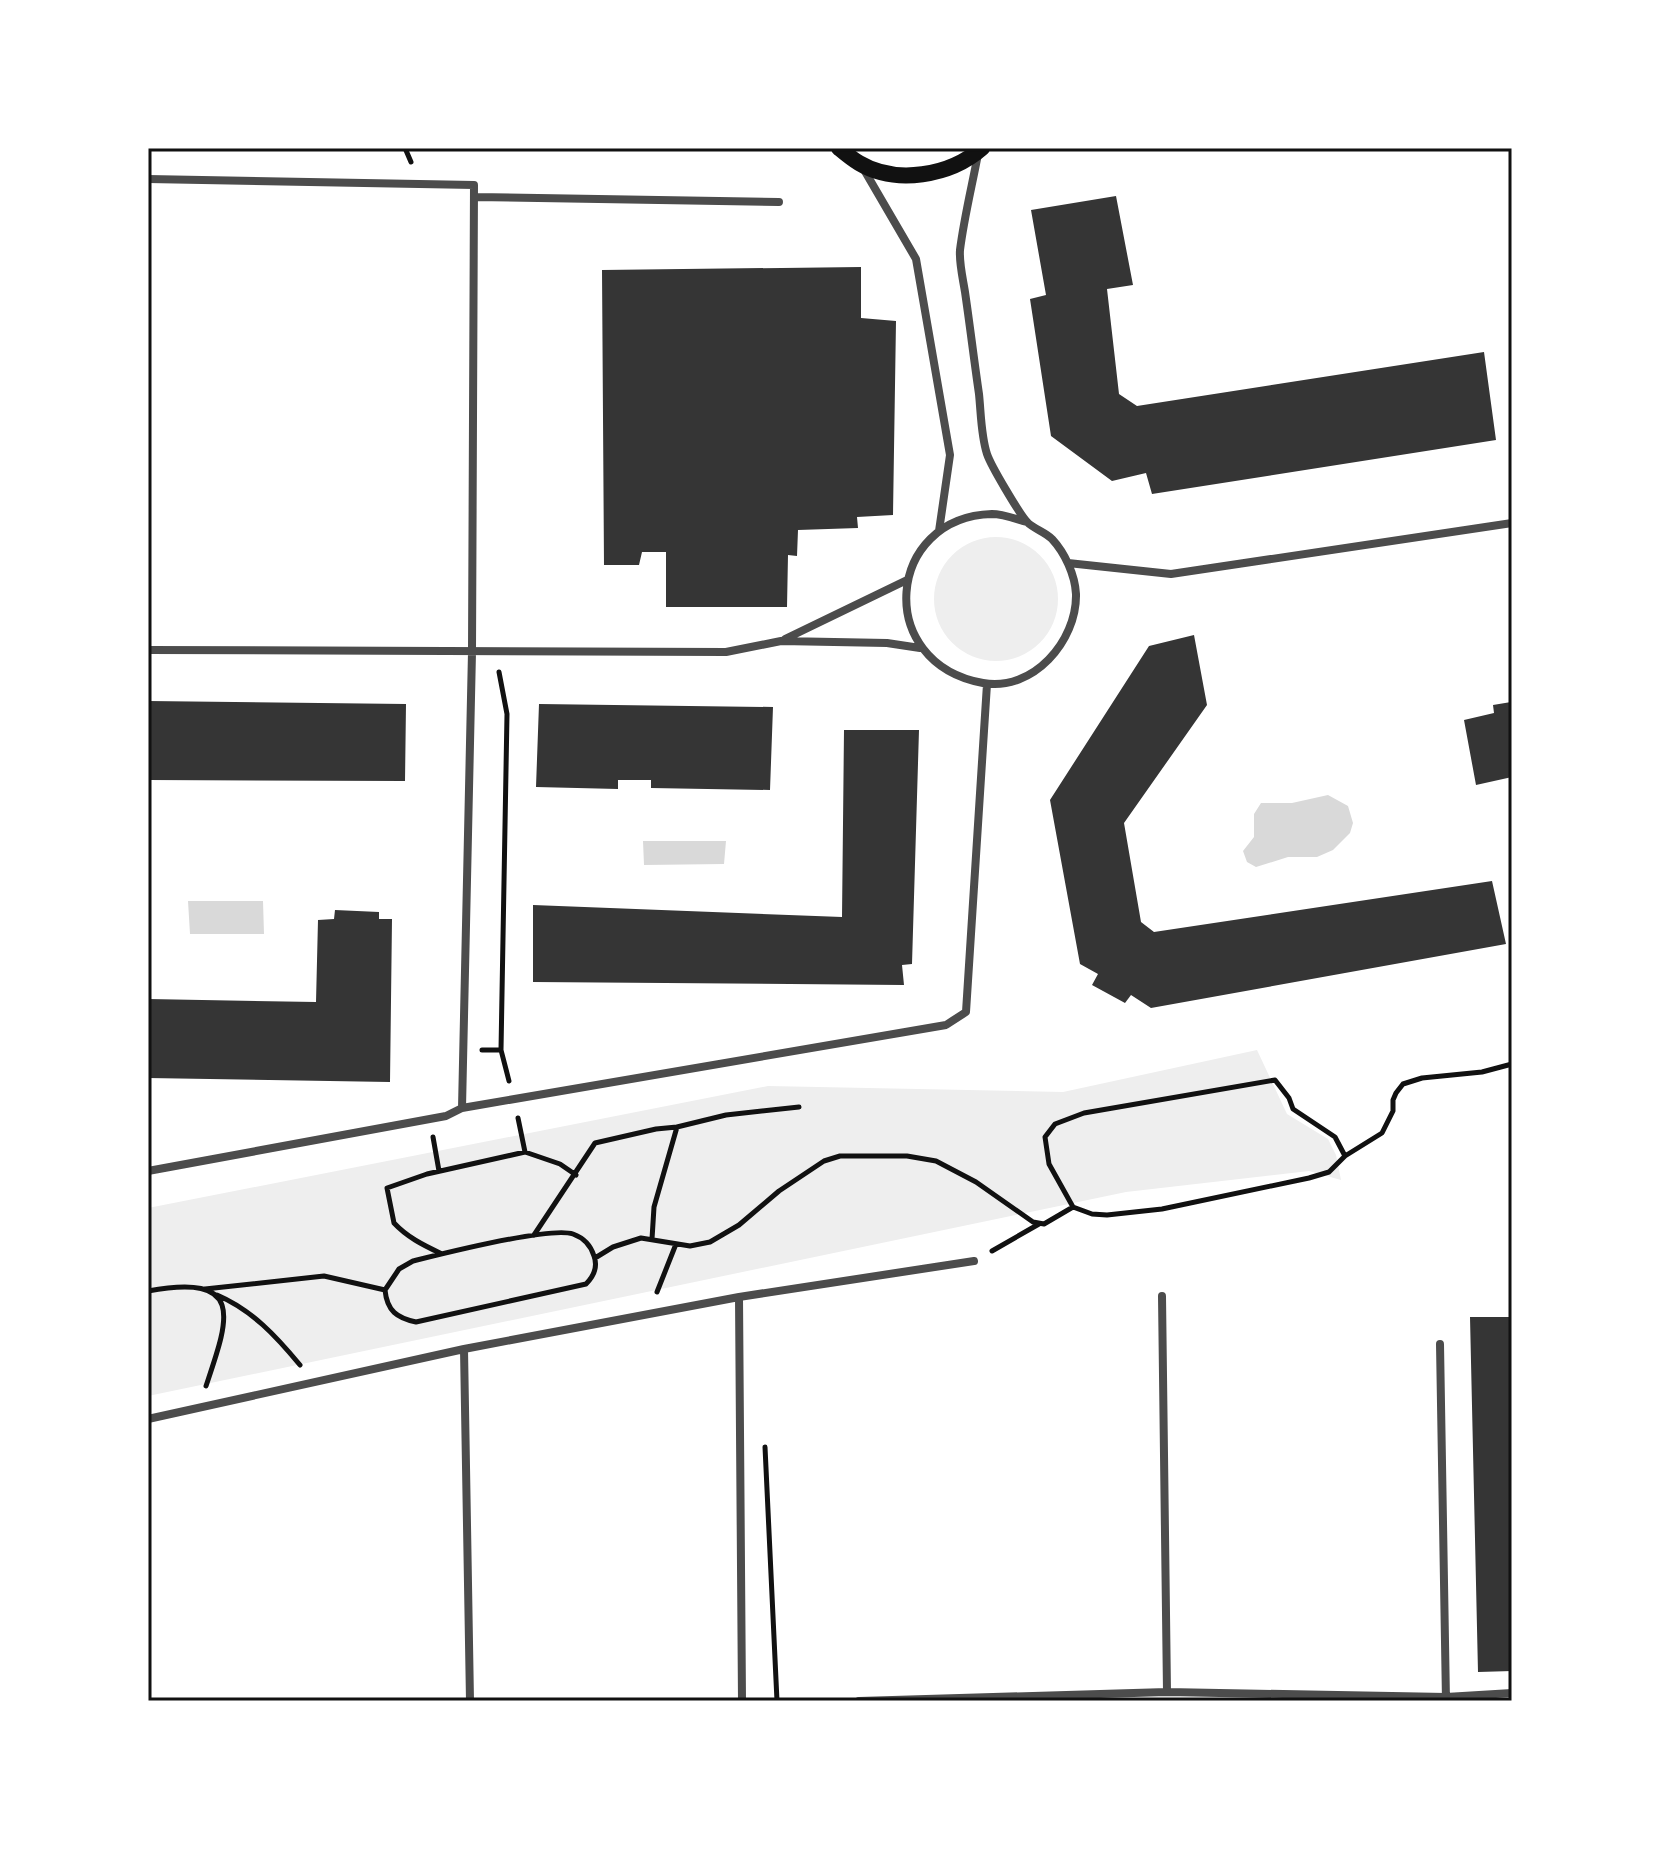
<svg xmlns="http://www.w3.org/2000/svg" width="1660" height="1849" font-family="'Golos Text',sans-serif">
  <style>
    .green { fill: #eee }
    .water { fill: #d9d9d9 }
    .building { fill: #353535 }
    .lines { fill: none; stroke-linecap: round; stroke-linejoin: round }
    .path { stroke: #111; stroke-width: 5 }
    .minor { stroke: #4c4c4c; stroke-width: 8 }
    .secondary { stroke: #111; stroke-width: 16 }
    .neatline { fill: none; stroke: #111; stroke-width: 3 }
  </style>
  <rect width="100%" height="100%" fill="#fff"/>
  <path class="green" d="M934 599a62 62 0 1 1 124 0a62 62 0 1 1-124 0Z
    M1257,1050l30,64 41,25 8,16 5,25 -32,-9 -183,21 -978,204v-188l620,-122 295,6z"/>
  <path class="water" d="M1328,795l20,11 5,17 -3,10 -17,17 -16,7h-29l-32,10 -9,-5 -4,-11 11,-14v-23l7,-11h31z
    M643,841h83l-2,23 -80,1z
    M188,901h75l1,33h-74z"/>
  <path class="building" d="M1116,196l17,89 -26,4 12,105 18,12 347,-54 12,88 -344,54 -6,-21 -34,8 -61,-45 -21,-137 16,-4 -15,-85z
    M861,267v51l35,3 -3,194 -36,2 1,11 -60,2 -1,26 -9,-1 -1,52h-121v-55h-24l-3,13h-35l-2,-295z
    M1194,635l13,70 -83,118 17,99 13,10 338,-51 14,63 -355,64 -20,-13 -6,8 -33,-18 6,-11 -18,-10 -30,-164 99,-154z
    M148,701l258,3 -1,77 -257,-1z
    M1511,702l1,75 -36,8 -12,-65 30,-7 -1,-8z
    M539,704l234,3 -3,83 -119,-2v-8h-33v9l-82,-2z
    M844,730h75l-7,234 -10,1 2,20 -371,-3v-77l309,12z
    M335,910l44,2v7h13l-2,163 -242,-4v-79l168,3 2,-82 16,-1z
    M1470,1317h42v354l-34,1z"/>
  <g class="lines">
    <path class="path" d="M405,148l6,14
      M482,1050h19l6,-336 -8,-42
      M501,1050l8,31
      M518,1118l7,34
      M433,1137l6,34
      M1345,1156l37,-23 11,-22v-11l3,-7 7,-9 19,-6 60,-6 30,-8
      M534,1235l61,-92 61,-14 21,-2
      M652,1239l2,-32 23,-80 49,-12 73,-8
      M992,1251l47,-27
      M440,1253c-17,-8 -33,-16 -46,-30l-7,-35 40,-14 98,-22 35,12 16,11
      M595,1258l18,-11 28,-9 49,8 20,-4 29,-17 40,-34 45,-30 16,-5h67l29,5 40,21 57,40 11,2 29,-17 19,7 15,1 55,-6 147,-31 20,-6 16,-16 -10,-19 -42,-28 -4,-11 -14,-18 -191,33 -29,11 -10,13 4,27 24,43
      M205,1289l119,-13 61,14c2,21 12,28 31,32l170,-38c8,-8 12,-17 8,-28 -3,-10 -10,-18 -21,-22 -22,-8 -132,20 -160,27l-14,8 -14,21
      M148,1291c98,-18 81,27 58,95
      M657,1292l19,-48
      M217,1295c35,15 59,41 83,70
      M765,1447l12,254"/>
    <path class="minor" d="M978,154c-6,32 -14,64 -18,96 -1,13 3,29 5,42 5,34 9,68 14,102 2,19 2,42 8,60 4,12 32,59 40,68 7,7 18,10 25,17 13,14 23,36 24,55 1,47 -43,98 -93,89 -110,-20 -97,-166 9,-169 11,0 24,5 35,8
      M863,168l53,91 34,196 -11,76
      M148,179l326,6 -2,467 -10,456
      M474,197l305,5
      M1068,563l103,11 341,-51
      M785,639l122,-59
      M148,650l578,2 55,-11 106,2 33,5
      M148,1171l298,-55 16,-8 484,-83 20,-13 21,-328
      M1162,1296l5,396
      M739,1297l3,404
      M1440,1344l6,357
      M464,1349l6,352
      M148,1419l316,-70 275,-52 235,-36
      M859,1701l308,-9 279,5 66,-4"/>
    <path class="secondary" d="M839,148c6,5 13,11 20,15 37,22 91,13 123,-15"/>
  </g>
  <rect width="1660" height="1849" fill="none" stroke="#ffffff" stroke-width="300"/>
  <rect x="150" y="150" width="1360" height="1549" class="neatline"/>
</svg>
